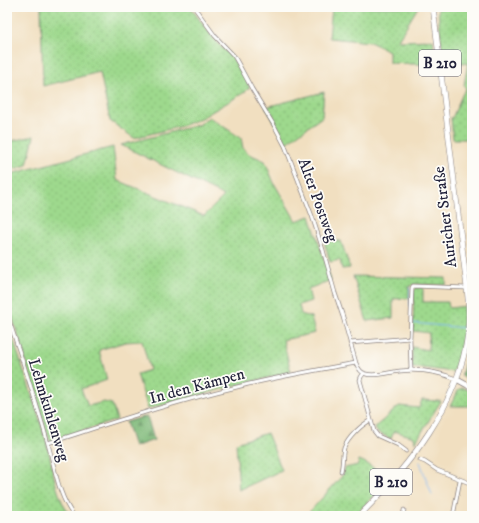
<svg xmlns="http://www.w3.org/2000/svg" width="479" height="523" font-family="'IM FELL DW Pica',serif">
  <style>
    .grass { fill: url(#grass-dots); stroke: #607e64 }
    .forest { fill: url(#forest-firs); stroke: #506e5a }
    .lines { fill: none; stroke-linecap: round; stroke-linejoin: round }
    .stream { stroke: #82b8f1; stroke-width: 1 }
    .street-casing { stroke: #8a807e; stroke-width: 4.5 }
    .secondary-casing { stroke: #8a807e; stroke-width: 6 }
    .primary-casing { stroke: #8a807e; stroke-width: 6 }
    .street { stroke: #fff; stroke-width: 3 }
    .secondary { stroke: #fff; stroke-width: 4.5 }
    .primary { stroke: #fff; stroke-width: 5 }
    .labels { text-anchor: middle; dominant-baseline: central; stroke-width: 3.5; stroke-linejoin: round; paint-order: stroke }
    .shield { fill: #fdfcf7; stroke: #646373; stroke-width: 1 }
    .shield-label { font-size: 15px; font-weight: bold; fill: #22223b }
    .street-label { font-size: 16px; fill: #22223b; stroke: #fdfcf7 }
  </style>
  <defs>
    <pattern id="grass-dots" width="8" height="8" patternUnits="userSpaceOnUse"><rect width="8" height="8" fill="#9ed98d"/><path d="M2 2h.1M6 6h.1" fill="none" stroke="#88ba7b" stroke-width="1.8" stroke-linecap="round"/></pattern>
    <pattern id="forest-firs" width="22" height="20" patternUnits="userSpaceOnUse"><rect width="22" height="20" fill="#7eb978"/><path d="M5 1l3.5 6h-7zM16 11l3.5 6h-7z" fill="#679664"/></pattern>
  </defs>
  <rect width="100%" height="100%" fill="#fdfcf7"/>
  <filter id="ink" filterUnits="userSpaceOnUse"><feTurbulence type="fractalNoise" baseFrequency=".025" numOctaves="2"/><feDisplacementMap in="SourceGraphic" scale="8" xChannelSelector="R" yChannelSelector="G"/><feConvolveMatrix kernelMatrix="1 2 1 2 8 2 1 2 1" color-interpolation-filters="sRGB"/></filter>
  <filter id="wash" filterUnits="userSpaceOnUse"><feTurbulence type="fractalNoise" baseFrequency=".012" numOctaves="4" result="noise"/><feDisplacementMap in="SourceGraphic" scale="16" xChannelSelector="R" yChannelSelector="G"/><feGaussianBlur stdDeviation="0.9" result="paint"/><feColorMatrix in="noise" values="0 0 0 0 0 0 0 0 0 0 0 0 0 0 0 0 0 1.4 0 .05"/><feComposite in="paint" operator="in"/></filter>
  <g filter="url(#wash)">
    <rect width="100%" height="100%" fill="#f1dfc0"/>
    <path class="grass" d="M41,7h132l3,4 11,-4h3l28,37 14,13 6,10 11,17v4l-4,4 -42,25 -21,9 -48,12 -24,-17 -10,-49 -57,14z
      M323,7h95l-9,15 -12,19 36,-1 3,25 -47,-2v-12l-19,-9 -41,-4 3,-30h-8z
      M439,8h33v131h-19l-2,-21 2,-2 10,-23 3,-4 -2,-4 4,-22 -25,-1 -5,-53z
      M324,92l-2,25 -36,26 -20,-36z
      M209,117l32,21 2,10 4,5 18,8 9,22 22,38 14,-5 21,64 -23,9 3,12 -12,4 2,9 10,3 4,16 -32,7 8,32 -65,16 -78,21 -11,-35 13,-4 -8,-29 -17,1 -26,8 8,30 -26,9 7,17 16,-4 8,2 5,16 -66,21 -2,-2 -39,-130 -3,-24v-110l106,-28 4,33 87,36 20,-20 -103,-51 69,-18 10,-3z
      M34,136l-7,29 -20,6v-29z
      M324,241h17l9,27 -8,1 -2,-9 -10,2z
      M353,276l93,2v7l-32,-1 -5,3v11l-16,1v19l-26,3z
      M417,287h6v15h25l1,6 18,-2c-3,22 -6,45 -14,66l-30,-4h-11v-21l16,3 1,-17 -16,-2 1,-41z
      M7,320c13,41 28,82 40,124 6,23 8,53 24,72h-64z
      M463,388l3,1 6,4v13h-22l9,-17z
      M422,400l19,1 -26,42 -1,-6 -20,-6 -3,8 -14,-7 -2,-5 24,-21 20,2z
      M267,433l15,37 -43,20 -3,-47z
      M359,460l5,2 24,15c-9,15 -21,27 -34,39h-49l9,-9 28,-31 3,-8 13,-3z"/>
    <path class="forest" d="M472,332v52l-10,-8v-3z
      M147,416l7,24 -20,7 -8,-25z"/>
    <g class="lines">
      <path class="stream" d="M410,306v-18
        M412,323l53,5
        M420,462l12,33"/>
    </g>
  </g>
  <g filter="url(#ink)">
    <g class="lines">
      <defs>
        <path id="street" d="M194,7l21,29 19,20 4,7 14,26 23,38 10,19 27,70 11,34 12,43 8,24 13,46c2,5 5,10 10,11 9,3 25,-2 34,-3 18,-2 39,1 56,8
          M7,310v4c14,43 29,86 41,130 7,24 10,51 26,72
          M350,343l60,-5
          M411,371l-1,-33 2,-50 1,-2 54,2
          M364,373l-3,4 -1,3 14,51 4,5 20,9 8,6
          M48,443c63,-20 125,-41 189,-56 39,-10 79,-17 119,-24
          M420,460l5,2 12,8 35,14
          M341,471c2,-7 1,-15 3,-23 4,-10 17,-23 27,-28
          M403,516l1,-6
          M453,516l7,-36"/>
        <path id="secondary" d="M456,379l11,6 5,4"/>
        <path id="primary" d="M359,516c50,-50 100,-111 109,-183 1,-15 1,-30 -1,-45l-34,-281"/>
      </defs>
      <use href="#street" class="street-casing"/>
      <use href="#secondary" class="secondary-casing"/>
      <use href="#primary" class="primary-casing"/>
      <use href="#street" class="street"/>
      <use href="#secondary" class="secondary"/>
      <use href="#primary" class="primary"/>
    </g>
  </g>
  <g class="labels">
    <g class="shield">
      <rect x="419" y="50" width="42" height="26" rx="3"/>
      <rect x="370" y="469" width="42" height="26" rx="3"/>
    </g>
    <g class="shield-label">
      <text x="440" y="63">B 210</text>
      <text x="391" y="482">B 210</text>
    </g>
    <g class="street-label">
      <text transform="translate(318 200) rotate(70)">Alter Postweg</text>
      <text transform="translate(445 217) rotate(-97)">Auricher Straße</text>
      <text transform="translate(197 386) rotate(-15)">In den Kämpen</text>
      <text transform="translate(49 410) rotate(73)">Lehmkuhlenweg</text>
    </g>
  </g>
  <rect width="479" height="523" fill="none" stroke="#fdfcf7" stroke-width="24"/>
</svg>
